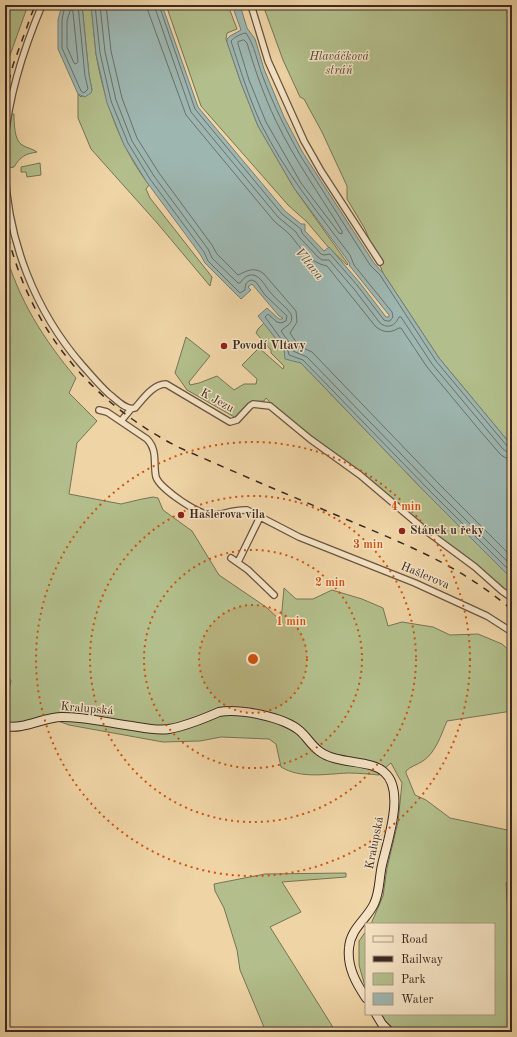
<svg xmlns="http://www.w3.org/2000/svg" width="517" height="1037" font-family="'Old Standard TT',serif">
  <style>
    .green { fill: #b2be8b; stroke: #767456 }
    .water { fill: #9db6b0; stroke: #767e77 }
    .lines { fill: none; stroke-linecap: round; stroke-linejoin: round }
    .shore { stroke: #6c7069; stroke-width: 1 }
    .street-casing { stroke: #685443; stroke-width: 8 }
    .secondary-casing { stroke: #3b2922; stroke-width: 10 }
    .street { stroke: #f5e3c4; stroke-width: 5.5 }
    .secondary { stroke: #f5e3c4; stroke-width: 8 }
    .rail { stroke: #3b2922; stroke-width: 1.5; stroke-dasharray: 7 7; stroke-linecap: butt }
    .ring { fill: none; stroke: #ce520f; stroke-width: 2; stroke-dasharray: 2 4 }
    .poi-dot { fill: #8f2418; stroke: #f5e3c4; stroke-width: 1.5 }
    .labels { text-anchor: middle; dominant-baseline: central; stroke-width: 3; stroke-linejoin: round; paint-order: stroke }
    .park-label { font-size: 12px; font-style: italic; fill: #534737; stroke: #f5e3c4 }
    .poi-label { font-size: 12px; font-weight: bold; fill: #3b2922; stroke: #f5e3c4; text-anchor: start }
    .street-label { font-size: 12px; fill: #3b2922; stroke: #f5e3c4 }
    .water-label { font-size: 13px; font-style: italic; fill: #544c46; stroke: #f5e3c4 }
    .centre { fill: #ce520f; stroke: #f5e3c4; stroke-width: 2 }
    .ring-label { font-size: 12px; text-anchor: middle; font-weight: bold; fill: #ce520f; stroke: #f5e3c4; stroke-width: 3; stroke-linejoin: round; paint-order: stroke }
  </style>
  <rect width="100%" height="100%" fill="#efd4a5"/>
  <filter id="stains"><feTurbulence type="fractalNoise" baseFrequency=".005" numOctaves="4"/><feColorMatrix values="0 0 0 0 .2 0 0 0 0 .09 0 0 0 0 .02 0 0 0 .5 -.17"/></filter>
  <radialGradient id="worn" r=".72"><stop offset=".6" stop-color="#630" stop-opacity="0"/><stop offset="1" stop-color="#630" stop-opacity=".3"/></radialGradient>
  <path class="green" d="M5,5h23l-23,64z
    M82,5h9c2,16 3,33 5,49 8,46 24,93 53,131l-3,4 4,9 62,79 -2,9 -52,-62 -67,-75 -13,-31v-24l3,3 11,-7 -3,-15z
    M166,5h62l9,24 -10,4 -1,6 15,44 17,43 36,62 54,76 -1,1 -18,-17 -22,-26 -19,-17 -87,-99z
    M263,5h249v441l-73,-88 -56,-85 -18,-44 -18,-30v-13l-25,-54 -18,-33 -4,-2 -17,-37z
    M11,114h3c0,8 0,26 8,31 5,3 11,4 15,7 -12,2 -16,4 -23,15l-6,1c-6,-12 1,-41 3,-54z
    M40,163l1,12 -14,2 -1,-5h-5v-5z
    M5,251c13,48 39,89 71,127l-7,15 28,28 -20,22 -8,51 52,10 21,-5 11,-2 5,1 5,12 29,21 27,44 47,32 15,14 3,-33 12,11h17l19,-9 30,9 21,9 5,18 14,-4 31,5 17,8 28,-1 24,10 10,9v58l-65,10c-6,14 -11,31 -24,40 -6,4 -12,5 -17,10v2l9,22 11,5 24,18 62,13v47l-6,5 4,68v64l2,17h-114l-13,-10 -4,-8h113v-90h-123l12,-28 4,-28 11,-46 4,-39 -11,-20 -12,10v2c-10,-1 -21,-2 -31,-2 -23,1 -47,6 -67,-6l-5,-23 -7,-5 -48,-2 -21,4 -37,1 -94,-17 -25,-9 -36,10 -3,-1v-19l6,-25 -6,-12z
    M264,323l20,26 2,9 15,5 126,131 85,85v19l-231,-184 -15,-16 -2,3 -13,1 -15,16 -49,-28 -12,-17 11,-36 24,19 -21,26 1,3 9,-2 18,-7 17,14 10,-6h12l1,-5 -15,-14 17,-17 24,21 1,-3 -13,-13v-3l-15,-17 2,-4z
    M346,873v4l-64,5 19,30 -31,15 66,105h-70l-26,-62 -3,-20 -13,-42 -9,-17 -1,-7 51,-10z
    M366,931v59l-7,-25v-24z"/>
  <path class="water" d="M62,5h20l7,70 3,15 -1,3 -6,4 -7,-3 -20,-45v-29z
    M91,5h71l36,102 87,104 16,13h4v7l19,20 5,-4 31,36 26,34h3v-2l-40,-50 1,-1 -4,-6 -52,-70 -36,-62 -17,-43 -14,-41v-3l3,-3 11,-6 -9,-25h8l7,23 8,11 9,30 20,48 19,36 71,110 9,10 56,85 73,88v133l-85,-85 -126,-131 -16,-4 -1,-10 -26,-33 9,-8 12,11h3l1,-1 -4,-2 -27,-32 -4,3 3,3 -10,9 -36,-36 -5,-9 -54,-73 -22,-36 -17,-42 -11,-49z"/>
  <g class="lines">
    <path class="shore" d="M65,5l-3,15v28l19,43 3,2 4,-4 -3,-13 -7,-71
      M95,5l5,48 11,48 17,42 22,36 54,73 4,9 32,32 5,-3c0,-5 1,-9 7,-10l4,2 9,13 22,21 -1,5 -5,2 -4,-1 -9,-8 -3,3 22,30 2,8 14,5 127,131 82,82
      M100,5l5,47 11,48 16,41 22,35 54,73 4,9 26,25h2c3,-4 7,-9 13,-8 8,1 13,13 18,18 6,8 15,13 20,21 3,11 -5,11 -10,17l10,14 2,6 14,6 127,131 78,78
      M106,5l5,46 11,47 15,40 22,35 53,72 5,9 21,21c9,-4 16,-9 26,-1l32,37 1,11 -7,11 9,13 13,6 126,131 74,74
      M148,5v6l38,104 88,106c5,5 12,9 17,15 10,12 19,27 36,30l49,61c8,6 15,6 23,1h2l26,39 54,65 20,23 5,3 6,1
      M154,5l37,107 87,105 18,15 3,5 19,20 4,3h7l25,29 26,34c8,6 15,3 19,-6h2l31,47 71,85 4,3 5,1
      M159,5l36,104 87,105 19,15 1,4 19,21 3,1 6,-1 27,31 27,35 3,1h3l3,-4 -1,-5 -38,-47 -4,-10c-32,-42 -65,-83 -89,-131 -12,-26 -21,-55 -30,-83 2,-3 11,-8 15,-8 9,13 11,29 17,44 10,27 23,53 37,78l70,110 10,10 56,86 71,85 5,2
      M72,10l1,2 5,50 -2,2 -2,-1 -7,-16v-26l3,-10z
      M244,40l3,3c8,27 17,53 29,78 18,38 44,74 66,110v3l-3,-1 -38,-50 -35,-61 -17,-42 -11,-36v-2z"/>
    <defs>
      <path id="street" d="M251,5l17,56 36,80 17,30 59,91
        M5,140c4,-47 19,-92 37,-135
        M5,170c3,71 30,141 77,195 9,10 17,20 27,29 7,5 17,17 26,14 8,-9 18,-24 31,-24l64,38 7,-2 13,-14 3,-2 17,2 40,33 50,36 65,55 50,37 27,24 10,7
        M99,410l8,2 40,27c11,11 6,25 9,38 4,12 45,40 58,38 11,-1 21,-6 33,-5l52,27 116,46 72,33 25,16
        M121,421l10,-12
        M231,558l17,12 26,25
        M238,562l22,-45"/>
      <path id="secondary" d="M5,726c19,4 38,-9 57,-9 24,0 47,6 70,9 12,2 25,5 37,3 17,-3 34,-10 50,-17 20,-4 65,5 81,19 7,6 11,14 19,20 18,14 51,8 65,21 22,18 3,70 -2,93 -3,13 -2,27 -8,39 -7,15 -24,25 -25,44 -2,19 7,35 17,50
        M376,1014l6,10 8,8"/>
    </defs>
    <use href="#street" class="street-casing"/>
    <use href="#secondary" class="secondary-casing"/>
    <use href="#street" class="street"/>
    <use href="#secondary" class="secondary"/>
    <path class="rail" d="M5,95l8,-30 22,-60
      M5,223c21,101 82,177 173,224 56,25 113,49 170,73 61,26 113,46 164,90"/>
  </g>
  <circle cx="253" cy="659" r="54" fill="#ce520f" fill-opacity=".12"/>
  <g class="ring">
    <circle cx="253" cy="659" r="54"/>
    <circle cx="253" cy="659" r="109"/>
    <circle cx="253" cy="659" r="163"/>
    <circle cx="253" cy="659" r="217"/>
  </g>
  <g class="poi-dot">
    <circle cx="224" cy="346" r="4"/>
    <circle cx="181" cy="515" r="4"/>
    <circle cx="402" cy="531" r="4"/>
  </g>
  <g class="labels">
    <g class="park-label">
      <text x="339" y="57">Hlaváčková<tspan x="339" dy="14">stráň</tspan></text>
    </g>
    <g class="poi-label">
      <text x="232" y="346">Povodí Vltavy</text>
      <text x="189" y="515">Hašlerova vila</text>
      <text x="410" y="531">Stánek u řeky</text>
    </g>
    <g class="street-label">
      <text transform="translate(217 401) rotate(29)">K Jezu</text>
      <text transform="translate(425 576) rotate(23)">Hašlerova</text>
      <text transform="translate(87 709) rotate(5)">Kralupská</text>
      <text transform="translate(375 843) rotate(-79)">Kralupská</text>
    </g>
    <g class="water-label">
      <text transform="translate(309 264) rotate(51)">Vltava</text>
    </g>
  </g>
  <circle cx="253" cy="659" r="6" class="centre"/>
  <g class="ring-label">
    <text x="406" y="510">4 min</text>
    <text x="368" y="548">3 min</text>
    <text x="330" y="586">2 min</text>
    <text x="291" y="625">1 min</text>
  </g>
  <rect width="517" height="1037" fill="none" stroke="#efd4a5" stroke-width="20"/>
  <rect x="6" y="6" width="505" height="1025" fill="none" stroke="#3b2922" stroke-width="2"/>
  <rect x="10" y="10" width="497" height="1017" fill="none" stroke="#3b2922"/>
  <rect x="365" y="923" width="130" height="92" fill="#f5e3c4" stroke="#ab9983"/>
  <rect x="373" y="936" width="20" height="6" fill="#f5e3c4" stroke="#ab9983"/>
  <text x="401" y="943" font-size="12" fill="#3b2922">Road</text>
  <rect x="373" y="956" width="20" height="6" fill="#3b2922" stroke="#ab9983"/>
  <text x="401" y="963" font-size="12" fill="#3b2922">Railway</text>
  <rect x="373" y="973" width="20" height="12" fill="#b2be8b" stroke="#ab9983"/>
  <text x="401" y="983" font-size="12" fill="#3b2922">Park</text>
  <rect x="373" y="993" width="20" height="12" fill="#9db6b0" stroke="#ab9983"/>
  <text x="401" y="1003" font-size="12" fill="#3b2922">Water</text>
  <rect width="100%" height="100%" filter="url(#stains)"/>
  <rect width="100%" height="100%" fill="url(#worn)"/>
</svg>
